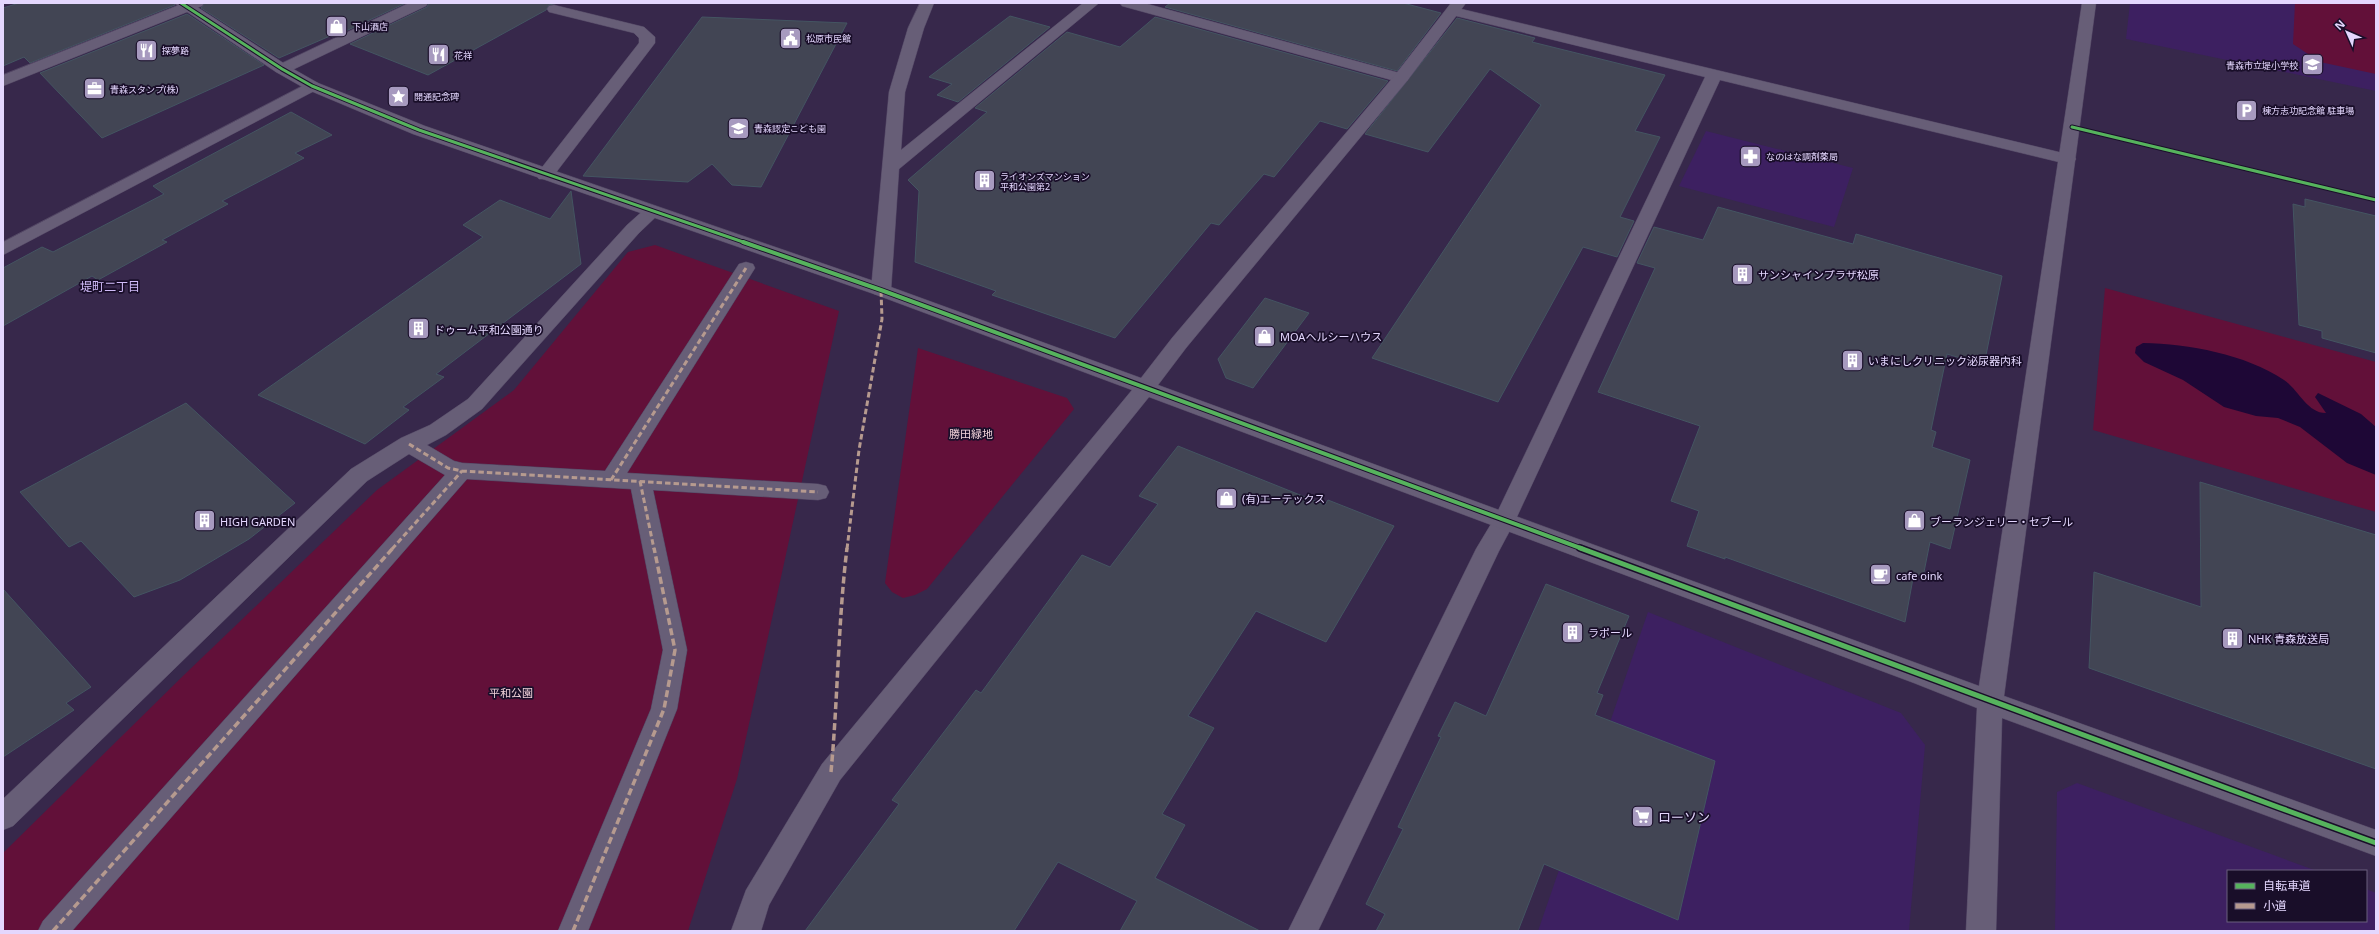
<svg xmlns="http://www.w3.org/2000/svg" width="2379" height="934" font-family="'Noto Sans','Noto Sans JP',sans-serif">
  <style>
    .built { fill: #3d2061 }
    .green { fill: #621039 }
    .water { fill: #1e0736 }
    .building { fill: #424554; stroke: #445562 }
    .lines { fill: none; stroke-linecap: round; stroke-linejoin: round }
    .street-casing { stroke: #524664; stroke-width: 1 }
    .secondary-casing { stroke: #524664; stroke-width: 1 }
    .street { fill: #675e77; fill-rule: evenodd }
    .secondary { fill: #675e77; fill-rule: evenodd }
    .quiet-far1 { stroke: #b69a8f; stroke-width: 3; stroke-dasharray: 5.5 3; stroke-linecap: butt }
    .quiet { stroke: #b69a8f; stroke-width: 3.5; stroke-dasharray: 7 3.5; stroke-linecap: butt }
    .cycleway-far2-casing { stroke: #190e29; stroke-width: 5 }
    .cycleway-far1-casing { stroke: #190e29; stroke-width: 6 }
    .cycleway-casing { stroke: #190e29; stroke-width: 8 }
    .cycleway-far2 { stroke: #56b35d; stroke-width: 3 }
    .cycleway-far1 { stroke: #56b35d; stroke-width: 4 }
    .cycleway { stroke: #56b35d; stroke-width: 5 }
    .labels { text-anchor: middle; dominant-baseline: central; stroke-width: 3.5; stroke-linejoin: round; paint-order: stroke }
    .far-poi-label { font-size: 9px; fill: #e4d7fe; stroke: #190e29; text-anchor: start }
    .poi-label { font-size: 11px; fill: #e4d7fe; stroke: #190e29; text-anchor: start }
    .park-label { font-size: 11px; fill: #f0d1d9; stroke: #190e29 }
    .neighbourhood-label { font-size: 12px; fill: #d0bbf8; stroke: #190e29 }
    .near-poi-label { font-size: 13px; fill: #e4d7fe; stroke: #190e29; text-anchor: start }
  </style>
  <rect width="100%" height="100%" fill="#37284b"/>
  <path class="built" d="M2130,3h246v88l-250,-52z
    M1706,131l147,37 -19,59 -155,-41z
    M1648,612l253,101 24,32 -16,186h-371z
    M2077,783l240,88h-89v50h138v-32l10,4v38h-321l2,-139z"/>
  <path class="green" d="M2295,3h81v71l-56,-12 -27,-18z
    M655,245l184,66 -102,468 -49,152h-685v-78l182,-179 192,-184 137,-100 114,-138z
    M2105,288l271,74v150l-283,-82z
    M918,348l149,50 7,11 -147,180 -12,6 -12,3 -11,-6 -7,-9z"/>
  <path class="water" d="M2143,343c46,1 102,11 141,37 15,10 23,33 42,33l-11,-16 3,-4 43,21 15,13v48l-29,-12 -47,-36 -22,-9 -22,-2 -32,-9 -41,-27 -39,-18 -9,-9 1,-6z"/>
  <path class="building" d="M19,3h154l2,2 -145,58 -6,-6 -21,9v-58z
    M205,3h201l-73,34 -3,-1 -51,22 -78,-50z
    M429,3h130l-10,2 -3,5 -118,65 -78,-31 77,-37z
    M1170,3h233l38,10 -44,58 -232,-64z
    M187,14l77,51 -162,73 -62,-65z
    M1010,16l40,11 -92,75 -21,-7 15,-11 -23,-7z
    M702,17l145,6 -86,164 -29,-2 -20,-21 -24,18 -105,-6z
    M1155,17l233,64 -41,48 -27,-8 -46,56 -10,-3 -45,51 -8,-2 -96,115 -123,-43 4,-4 -81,-29 4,-71 -11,-11 79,-68 -12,-4 92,-76 53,15z
    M1457,18l78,20 -3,4 133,33 -30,56 25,6 -40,80 14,4 -17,36 -34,-10 -85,155 -126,-44 169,-253 -51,-36 -62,83 -63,-18z
    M291,112l41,23 -37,18 9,5 -82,43 6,3 -66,36 5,2 -69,38 -6,-4 -89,50v-58l39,-21 11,5 111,-58 -11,-8z
    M571,191l10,73 -145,110 8,3 -41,30 6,3 -44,34 -107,-49 225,-158 -20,-12 37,-25 50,19z
    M2305,199l71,17v137l-54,-15v-7l-23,-6 -6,-121 12,3z
    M1718,207l135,37 3,-10 146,42 -18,89 -37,-11 -16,76 5,2 -4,15 38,13 -20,89 -20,-7 -7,35 -9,-4 -9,49 -180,-65v2l-38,-13 12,-35 -28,-10 29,-75 -102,-34 57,-124 -18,-5 17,-36 49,13z
    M1265,298l44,15 -56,75 -27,-10 -8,-19z
    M186,403l109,100 -46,36 -69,41 -46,17 -53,-56 -12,6 -49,-55z
    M1178,446l147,59 3,-5 66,26 -68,116 -70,-31 -68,105 26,12 -52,86 23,11 -30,53 105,53h-140l17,-30 -79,-39 -44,69h-209l94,-127 -7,-4 84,-110 5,3 101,-138 28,12 48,-63 -19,-8z
    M2200,482l176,53v234l-287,-101 5,-96 107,35z
    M1546,584l83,32 -32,77 6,2 -8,20 120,46 -37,159 -134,-56 -26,67h-142l9,-17 -19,-10 37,-75 -5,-2 43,-90 -3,-1 17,-34 31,14z
    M3,589l88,98 -25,16 8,7 -71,47z"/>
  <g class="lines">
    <defs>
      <path id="street" d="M184,3h20l-2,3 -199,80v-11z
        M409,3h19l-2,3 -138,66h-12l-2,-3 2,-3z
        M920,3h14l-10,25 -19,64 -4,58 182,-147h16l-200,166 -8,121 -3,4 -7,2 -7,-2 -3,-4 18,-198 19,-64z
        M1120,3h24l263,72 2,3 -2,3h-12l-273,-75z
        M554,5l90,22 11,10v6l-104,136h-12l-3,-4 103,-132v-5l-5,-5 -85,-21 -2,-3 2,-3z
        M1453,7l614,147 6,1 3,4 -3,4 -6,1 -347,-84 -205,441 -16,30 -181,380h-30l188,-382 18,-30 211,-442 -257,-63 -2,-3z
        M312,81l6,2 2,3 -2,3 -315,166v-13z
        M652,207l6,1 3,4 -22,21 -157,176 -36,26 -19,10 27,16 8,2 143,8 134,-207 7,-2 7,2 2,4 -128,205 191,11 8,2 3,6 -3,6 -8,2 -165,-10 34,160 -10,59 -89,222h-30l93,-222 12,-59 -32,-161 -164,-10 -395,452h-34l5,-10 402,-446 -36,-21 -42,27 -354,345 -10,4v-31l348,-330 50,-31 29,-13 38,-26 159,-174 19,-17z"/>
      <path id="secondary" d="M174,3h17l97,63 30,17 107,43 463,160 253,92 31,-40 223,-263 56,-72h15l-59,78 -221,267 -28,37 821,301 103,-683h14l-92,693 372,134v26l-374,-138 -6,213h-30l11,-223 -63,-25 -765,-286 -309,383 -71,125 -8,26h-30l15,-41 76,-126 310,-374 -258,-96 -461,-160 -107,-45 -30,-17z"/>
    </defs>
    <use href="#street" class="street-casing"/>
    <use href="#secondary" class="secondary-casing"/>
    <use href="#street" class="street"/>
    <use href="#secondary" class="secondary"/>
    <path class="quiet-far1" d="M409,444l39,24 14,3 356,21
      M611,480l135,-212
      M640,481l14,68
      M392,549l70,-78
      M847,549l12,-99 23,-131 -1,-29"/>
    <path class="quiet" d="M831,772c7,-75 7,-149 16,-224
      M53,931l340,-383
      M573,931l91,-222 11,-59 -21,-102"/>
    <defs>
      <path id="cycleway-far2" d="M181,3l101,66 30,17 107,44 327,113
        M2072,127l304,73"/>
      <path id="cycleway-far1" d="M743,242l138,48 702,259"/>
      <path id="cycleway" d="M1580,548c265,98 530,198 796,295"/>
    </defs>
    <use href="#cycleway-far2" class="cycleway-far2-casing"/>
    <use href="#cycleway-far1" class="cycleway-far1-casing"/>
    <use href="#cycleway" class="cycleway-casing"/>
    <use href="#cycleway-far2" class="cycleway-far2"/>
    <use href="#cycleway-far1" class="cycleway-far1"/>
    <use href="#cycleway" class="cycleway"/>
  </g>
  <defs>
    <symbol id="shop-square" viewBox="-11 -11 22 22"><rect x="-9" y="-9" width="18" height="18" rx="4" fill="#a79abf" stroke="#190e29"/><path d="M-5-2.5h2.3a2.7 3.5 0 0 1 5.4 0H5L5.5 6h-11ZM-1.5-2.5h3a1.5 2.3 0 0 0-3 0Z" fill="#fff"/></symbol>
    <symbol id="civic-square" viewBox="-11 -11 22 22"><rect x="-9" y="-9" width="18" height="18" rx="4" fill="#a79abf" stroke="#190e29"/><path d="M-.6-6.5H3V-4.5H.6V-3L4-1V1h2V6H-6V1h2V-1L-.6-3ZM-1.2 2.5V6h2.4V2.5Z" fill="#fff"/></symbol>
    <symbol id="restaurant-square" viewBox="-11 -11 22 22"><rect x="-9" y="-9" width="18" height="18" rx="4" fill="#a79abf" stroke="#190e29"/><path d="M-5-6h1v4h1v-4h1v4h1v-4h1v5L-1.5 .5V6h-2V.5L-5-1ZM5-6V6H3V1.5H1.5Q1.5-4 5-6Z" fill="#fff"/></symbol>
    <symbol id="school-square" viewBox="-11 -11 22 22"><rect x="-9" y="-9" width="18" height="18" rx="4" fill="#a79abf" stroke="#190e29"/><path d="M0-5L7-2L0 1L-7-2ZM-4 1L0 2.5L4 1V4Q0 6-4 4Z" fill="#fff"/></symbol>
    <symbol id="office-square" viewBox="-11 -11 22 22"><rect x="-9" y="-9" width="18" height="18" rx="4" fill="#a79abf" stroke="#190e29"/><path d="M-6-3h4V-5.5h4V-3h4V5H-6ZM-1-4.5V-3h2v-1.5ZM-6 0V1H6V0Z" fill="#fff"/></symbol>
    <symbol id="sight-square" viewBox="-11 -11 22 22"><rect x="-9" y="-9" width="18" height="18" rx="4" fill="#a79abf" stroke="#190e29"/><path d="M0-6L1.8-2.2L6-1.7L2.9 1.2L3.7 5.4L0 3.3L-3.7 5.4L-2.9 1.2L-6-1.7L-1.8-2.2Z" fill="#fff"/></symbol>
    <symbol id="parking-square" viewBox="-11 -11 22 22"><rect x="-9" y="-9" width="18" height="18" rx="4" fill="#a79abf" stroke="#190e29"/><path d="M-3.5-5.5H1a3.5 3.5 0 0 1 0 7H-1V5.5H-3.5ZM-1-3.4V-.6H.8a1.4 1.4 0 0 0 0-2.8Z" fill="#fff"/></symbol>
    <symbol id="pharmacy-square" viewBox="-11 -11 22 22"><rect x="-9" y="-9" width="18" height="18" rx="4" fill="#a79abf" stroke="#190e29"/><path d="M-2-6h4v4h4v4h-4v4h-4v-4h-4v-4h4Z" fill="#fff"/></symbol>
    <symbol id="building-square" viewBox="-11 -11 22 22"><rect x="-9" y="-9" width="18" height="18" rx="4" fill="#a79abf" stroke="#190e29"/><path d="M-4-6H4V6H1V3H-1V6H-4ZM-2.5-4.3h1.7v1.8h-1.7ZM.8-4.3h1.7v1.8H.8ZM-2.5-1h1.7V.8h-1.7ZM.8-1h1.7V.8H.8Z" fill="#fff"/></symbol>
    <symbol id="cafe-square" viewBox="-11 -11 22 22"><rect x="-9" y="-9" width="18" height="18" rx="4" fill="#a79abf" stroke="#190e29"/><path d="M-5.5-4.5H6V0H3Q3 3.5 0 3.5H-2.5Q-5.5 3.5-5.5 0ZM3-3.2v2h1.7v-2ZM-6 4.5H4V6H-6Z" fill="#fff"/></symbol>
    <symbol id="supermarket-square" viewBox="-11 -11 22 22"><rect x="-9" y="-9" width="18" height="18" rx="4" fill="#a79abf" stroke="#190e29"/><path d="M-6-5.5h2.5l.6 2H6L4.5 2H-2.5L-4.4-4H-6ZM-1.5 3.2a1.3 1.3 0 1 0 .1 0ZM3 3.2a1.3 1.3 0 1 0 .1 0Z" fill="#fff"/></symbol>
  </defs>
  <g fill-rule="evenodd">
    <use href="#shop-square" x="324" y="14" width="25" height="25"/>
    <use href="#civic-square" x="778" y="26" width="25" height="25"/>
    <use href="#restaurant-square" x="134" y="38" width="25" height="25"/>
    <use href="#restaurant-square" x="426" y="42" width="25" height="25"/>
    <use href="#school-square" x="2300" y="52" width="25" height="25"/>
    <use href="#office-square" x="82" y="76" width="25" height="25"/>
    <use href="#sight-square" x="386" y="84" width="25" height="25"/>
    <use href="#parking-square" x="2234" y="98" width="25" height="25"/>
    <use href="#school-square" x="726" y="116" width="25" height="25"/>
    <use href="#pharmacy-square" x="1738" y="144" width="25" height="25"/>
    <use href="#building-square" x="972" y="168" width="25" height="25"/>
    <use href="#building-square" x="1730" y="262" width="25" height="25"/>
    <use href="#building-square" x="406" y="316" width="25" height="25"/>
    <use href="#shop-square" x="1252" y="324" width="25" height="25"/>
    <use href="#building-square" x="1840" y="348" width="25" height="25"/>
    <use href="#shop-square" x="1214" y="486" width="25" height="25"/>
    <use href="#building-square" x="192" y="508" width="25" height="25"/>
    <use href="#shop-square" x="1902" y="508" width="25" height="25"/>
    <use href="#cafe-square" x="1868" y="562" width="25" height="25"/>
    <use href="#building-square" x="1560" y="620" width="25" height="25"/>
    <use href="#building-square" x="2220" y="626" width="25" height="25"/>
    <use href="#supermarket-square" x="1630" y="804" width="25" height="25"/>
  </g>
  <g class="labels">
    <g class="far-poi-label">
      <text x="352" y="26">下山酒店</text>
      <text x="806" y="38">松原市民館</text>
      <text x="162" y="50">探夢路</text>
      <text x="454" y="55">花祥</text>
      <text x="2298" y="65" text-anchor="end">青森市立堤小学校</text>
      <text x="110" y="89">青森スタンプ(株)</text>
      <text x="414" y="96">開通記念碑</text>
      <text x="2262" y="110">棟方志功記念館 駐車場</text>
      <text x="754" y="128">青森認定こども園</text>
      <text x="1766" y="156">なのはな調剤薬局</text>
      <text x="1000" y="176">ライオンズマンション<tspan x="1000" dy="10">平和公園第2</tspan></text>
    </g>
    <g class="poi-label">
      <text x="1758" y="274">サンシャインプラザ松原</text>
      <text x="434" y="329">ドゥーム平和公園通り</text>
      <text x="1280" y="336">MOAヘルシーハウス</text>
      <text x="1868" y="360">いまにしクリニック泌尿器内科</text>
      <text x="1242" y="498">(有)エーテックス</text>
      <text x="220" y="521">HIGH GARDEN</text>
      <text x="1930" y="521">ブーランジェリー・セブール</text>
      <text x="1896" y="575">cafe oink</text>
      <text x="1588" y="632">ラポール</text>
      <text x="2248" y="638">NHK 青森放送局</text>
    </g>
    <g class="park-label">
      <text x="971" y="433">勝田緑地</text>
      <text x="511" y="692">平和公園</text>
    </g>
    <g class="neighbourhood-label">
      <text x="110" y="286">堤町二丁目</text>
    </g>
    <g class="near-poi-label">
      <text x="1658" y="817">ローソン</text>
    </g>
  </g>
  <rect width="2379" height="934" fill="none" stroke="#e4d7fe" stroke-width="8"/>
  <rect x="2227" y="870" width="140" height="52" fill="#190e29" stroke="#6a5e7e"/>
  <rect x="2235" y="883" width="20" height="6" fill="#56b35d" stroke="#6a5e7e"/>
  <text x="2263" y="890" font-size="12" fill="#e4d7fe">自転車道</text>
  <rect x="2235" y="903" width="20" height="6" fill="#b69a8f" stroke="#6a5e7e"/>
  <text x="2263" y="910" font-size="12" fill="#e4d7fe">小道</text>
  <g transform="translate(2347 32) rotate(315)" stroke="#190e29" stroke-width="3" paint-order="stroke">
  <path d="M0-3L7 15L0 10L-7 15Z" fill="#e4d7fe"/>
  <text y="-6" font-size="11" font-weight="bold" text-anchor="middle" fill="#e4d7fe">N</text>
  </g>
</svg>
